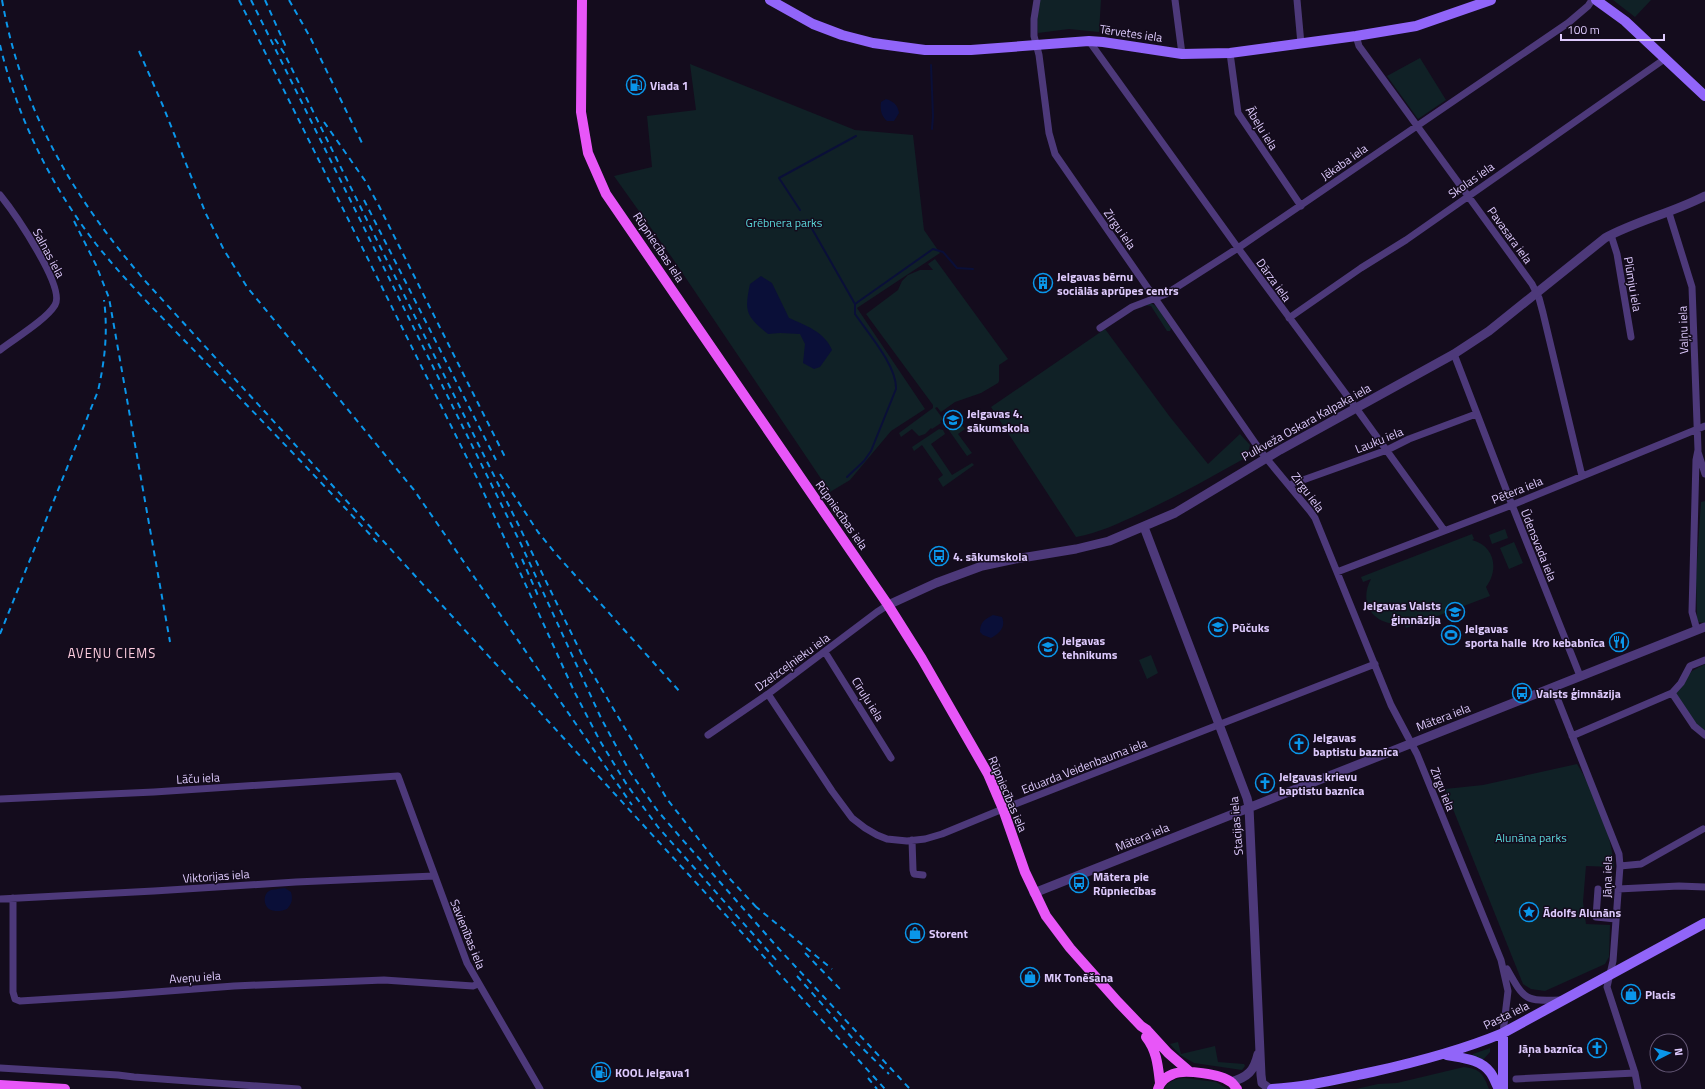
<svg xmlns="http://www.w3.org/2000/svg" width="1705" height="1089" font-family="'Titillium Web',sans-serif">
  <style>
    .green { fill: #102126 }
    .water { fill: #0a0f38 }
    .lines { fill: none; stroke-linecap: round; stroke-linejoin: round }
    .stream { stroke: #0a0f38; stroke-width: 2 }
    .minor { stroke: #4d397a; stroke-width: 7 }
    .tertiary { stroke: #4d397a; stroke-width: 9 }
    .secondary { stroke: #9165f9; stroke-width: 10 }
    .primary { stroke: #e856f8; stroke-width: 10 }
    .rail { stroke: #0a96ea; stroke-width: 2; stroke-dasharray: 6 5; stroke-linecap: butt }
    .labels { text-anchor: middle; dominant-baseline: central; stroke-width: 3; stroke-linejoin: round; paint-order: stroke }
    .street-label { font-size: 12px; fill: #decafd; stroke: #140c1d }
    .poi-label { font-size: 12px; font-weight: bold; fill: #decafd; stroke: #140c1d; text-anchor: start }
    .park-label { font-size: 12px; fill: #5ad6d9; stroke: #140c1d }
    .neighbourhood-label { font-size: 13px; letter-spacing: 1px; fill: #fdccde; stroke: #140c1d }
  </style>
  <rect width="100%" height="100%" fill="#140c1d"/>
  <path class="green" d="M1040,0h61l-2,32 -30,-3 -31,4 -1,-18z
    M1613,0h38l-16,17z
    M1420,58l26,42 -28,19 -31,-43z
    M690,64l165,66 58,5 11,95 16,23 -83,55 68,101 -34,22 -41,49 -20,12 -157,-233 -59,-83 38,-9 -5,-51 49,-6z
    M935,259l73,100 -9,6v16l-1,2 -17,10 -26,9 -14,10 -4,-5 -2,1 8,11 -3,2 1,2 -9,6 -1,-1 -6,6 -6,2 -7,-7 -11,8 -2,-4 34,-25v-3l-67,-91 32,-24 4,-9 6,-6 12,-5h13l-5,-6z
    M1151,303c10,5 13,17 20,25l-1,3h-3l-16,-25 -6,-1 -4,3 -2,-2z
    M1105,329l65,88 38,47 32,-30 10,11 -3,12c-36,20 -71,40 -108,57 -20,9 -40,19 -63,23l-85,-130z
    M954,421h4l7,8 -7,5 14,19 -5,3 -19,-27v-4z
    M939,429l4,1 2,4 -14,10 21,31 20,-12 2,2 -31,22 -5,-8 5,-4 -21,-30 -8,6 -2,-4z
    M1705,501v122l-7,-1 -1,-3 -1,-41 5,-76z
    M1505,529l3,9 -16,6 -3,-9z
    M1472,534l2,5 -2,1c23,6 27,30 14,47l4,9 -84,32 -2,-5c-28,5 -47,-18 -33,-44l-8,3 -2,-5z
    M1514,542l9,21 -14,6 -9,-21z
    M1151,655l7,18 -11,6 -8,-19z
    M1705,664v68l-6,-4 -25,-35 18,-22z
    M1577,764c17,27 35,71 37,103l-28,-1 -3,36 3,22 24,1 -1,32 -4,7 -60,27 -14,-2 -8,-5 -78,-195 38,-4z
    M1178,1042l3,12 34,-8 3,16 26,2 1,2 -3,4 -48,-7 -14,-8 -10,-11z
    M1490,1048v4l-8,9 -9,-5v-2z
    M1464,1067c17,2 19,7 25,22h-133l22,-5 19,-1z
    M1184,1078l32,4 12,7h-64c4,-8 12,-10 20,-11z"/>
  <path class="water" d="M886,99c7,2 12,6 13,14l-5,8h-7c-6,-5 -7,-12 -6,-19z
    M761,276l11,7 17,35c16,7 36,14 43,32l-12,17 -6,2 -11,-6 2,-19 -5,-10 -20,-1 -12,1c-22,-18 -24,-22 -18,-50z
    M993,615l9,2c4,10 -2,16 -11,21l-8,-3 -3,-3c0,-10 5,-13 13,-17z
    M285,888l6,4c2,7 1,12 -4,17 -4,2 -11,3 -16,1 -7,-2 -9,-15 -2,-19 3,-2 11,-2 16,-3z"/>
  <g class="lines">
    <path class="stream" d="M931,65l2,51 -1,13
      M800,210l-21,-32 77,-42
      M807,220l48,84
      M847,477l17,-16 7,-10 25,-62c1,-23 -28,-56 -41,-75v-10l78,-55 10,3 14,16 16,1"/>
    <path class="minor" d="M1037,0l-3,19v17l5,19 10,78 6,21 207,299 48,58 5,7 76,187 26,49 84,206 7,31 -5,42
      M1175,0l7,54
      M1297,0l4,44
      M1356,36l3,10 173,238 7,14 4,15 39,163
      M1089,41l149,207 113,153 93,129
      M1230,53l8,60 63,93
      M0,195c13,16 66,92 55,110 -9,15 -41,34 -55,45
      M1669,213l23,74 6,163 -2,10 -4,152 5,18
      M1611,235l6,19 14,83
      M1289,318l72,-50 45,-28 260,-182
      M1100,328l32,-21 34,-13 72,-46 330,-225 20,-17 4,-6
      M1454,354l58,151 68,171
      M1698,452l7,22
      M1289,485l98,-35 22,-11 67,-25
      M1337,572l175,-67 193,-79
      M825,652l66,106
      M1672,693l22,33 11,9
      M768,694l64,97 20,27 13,10 12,7 10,4 20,2 18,-2 17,-5 68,-28 365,-142
      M1556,695l63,159 1,12 -7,95 -6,26 28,86 3,16
      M708,735l60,-41 109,-82 11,-7
      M1572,736l100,-43 9,-10 9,-17 15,-6
      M0,799l154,-7 244,-16 69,187 73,126
      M912,840l1,30 1,4 9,1
      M1620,866l21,-2 62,-35
      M1598,889l-2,28 20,2
      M1618,889l61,-3 26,1
      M13,898v94l2,7 5,2 96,-6 118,-9 150,-6 89,6 5,-2
      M0,899l154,-8 142,-9 138,-6
      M1507,969c18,32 18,32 54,31
      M0,1068l118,7 16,2 164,12
      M1516,1079l119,-6"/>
    <path class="tertiary" d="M1144,527l103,271 2,9 12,268 1,8 8,6
      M888,605l48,-22 46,-17 33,-7 61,-10 33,-8 66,-28 105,-63 174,-96 35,-23 116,-93c31,-17 67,-25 100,-42
      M1034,893l671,-266
      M1231,1082c17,-5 23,-11 27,-28"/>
    <path class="secondary" d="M770,0l43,24 29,11 31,8 52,7h46l118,-9 14,1 79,12 48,-1 126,-17 60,-10 75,-26
      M1596,0l29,21 80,75
      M1447,1055c15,3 33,4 43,17 4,5 6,12 9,17
      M1272,1089c35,-2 66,-10 100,-17 45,-10 88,-21 131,-39l202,-110
      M1503,1089v-56"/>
    <path class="primary" d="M582,0l-1,112 7,41 18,41 282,411 34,54 66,115 15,35 22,63 21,44 24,32 48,54 23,24 6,4 21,23 22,19
      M1146,1037c11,14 12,29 14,46
      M0,1085l65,4
      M1158,1089c2,-7 7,-12 15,-15 11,-5 48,0 58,8 2,1 4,5 6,7"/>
    <path class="rail" d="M2,0c20,112 72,199 145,283l738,806
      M239,0l239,480 96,211 26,50 27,44 31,42 119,134
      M251,0l269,542 81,176 29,54 27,38 24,28 98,111 131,140
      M265,0l21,47
      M289,0l21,37 52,106
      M275,39l9,14 234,471 67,137 82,138 63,80 29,31
      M0,45c17,72 51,141 96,199 36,45 78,85 117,126 55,57 110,114 164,172
      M139,51l24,55 43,108 18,36 23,37 167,203 218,315
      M324,122l42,60 13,24 126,251
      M364,200l132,260
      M74,221l22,44 13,33 61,344
      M500,474l38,58 18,22 125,139
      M522,559l17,39
      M0,634l98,-243c7,-31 10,-60 6,-91
      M755,906l77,63
      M805,953l37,38
      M797,976l57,64 35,34
      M868,1078l9,11"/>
  </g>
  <defs>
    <symbol id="fuel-ring" viewBox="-11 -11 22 22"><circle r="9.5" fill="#140c1d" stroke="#0a96ea" stroke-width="1.5"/><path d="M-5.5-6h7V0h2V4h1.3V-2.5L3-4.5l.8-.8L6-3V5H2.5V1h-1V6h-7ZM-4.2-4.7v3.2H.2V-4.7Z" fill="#0a96ea"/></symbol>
    <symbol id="building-ring" viewBox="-11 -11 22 22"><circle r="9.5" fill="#140c1d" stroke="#0a96ea" stroke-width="1.5"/><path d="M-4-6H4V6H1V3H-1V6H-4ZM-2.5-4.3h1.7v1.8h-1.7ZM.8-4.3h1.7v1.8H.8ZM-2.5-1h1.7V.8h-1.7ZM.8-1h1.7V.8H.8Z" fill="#0a96ea"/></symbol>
    <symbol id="school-ring" viewBox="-11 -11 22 22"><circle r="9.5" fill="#140c1d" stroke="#0a96ea" stroke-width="1.5"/><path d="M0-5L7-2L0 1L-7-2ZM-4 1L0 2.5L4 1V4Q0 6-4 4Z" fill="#0a96ea"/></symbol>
    <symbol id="bus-ring" viewBox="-11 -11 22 22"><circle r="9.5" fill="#140c1d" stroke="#0a96ea" stroke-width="1.5"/><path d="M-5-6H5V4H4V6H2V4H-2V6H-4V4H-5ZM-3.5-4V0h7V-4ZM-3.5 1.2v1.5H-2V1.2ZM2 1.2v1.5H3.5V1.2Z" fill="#0a96ea"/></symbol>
    <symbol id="stadium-ring" viewBox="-11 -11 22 22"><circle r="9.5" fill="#140c1d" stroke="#0a96ea" stroke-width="1.5"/><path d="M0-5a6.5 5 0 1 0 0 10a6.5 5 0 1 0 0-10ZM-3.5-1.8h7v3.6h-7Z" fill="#0a96ea"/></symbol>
    <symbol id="restaurant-ring" viewBox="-11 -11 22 22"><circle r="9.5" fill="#140c1d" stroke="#0a96ea" stroke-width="1.5"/><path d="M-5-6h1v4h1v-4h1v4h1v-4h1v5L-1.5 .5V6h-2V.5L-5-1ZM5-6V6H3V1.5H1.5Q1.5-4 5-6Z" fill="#0a96ea"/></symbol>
    <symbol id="university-ring" viewBox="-11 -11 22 22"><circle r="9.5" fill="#140c1d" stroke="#0a96ea" stroke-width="1.5"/><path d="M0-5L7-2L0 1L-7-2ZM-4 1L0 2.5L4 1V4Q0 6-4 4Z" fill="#0a96ea"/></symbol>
    <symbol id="church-ring" viewBox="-11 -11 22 22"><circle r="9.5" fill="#140c1d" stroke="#0a96ea" stroke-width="1.5"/><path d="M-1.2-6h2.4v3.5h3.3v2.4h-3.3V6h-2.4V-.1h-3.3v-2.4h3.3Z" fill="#0a96ea"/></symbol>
    <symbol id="sight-ring" viewBox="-11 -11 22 22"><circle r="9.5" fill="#140c1d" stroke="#0a96ea" stroke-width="1.5"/><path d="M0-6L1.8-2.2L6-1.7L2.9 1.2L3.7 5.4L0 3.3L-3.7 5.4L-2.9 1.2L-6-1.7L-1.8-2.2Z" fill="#0a96ea"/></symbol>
    <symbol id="shop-ring" viewBox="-11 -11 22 22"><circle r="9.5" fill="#140c1d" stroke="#0a96ea" stroke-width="1.5"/><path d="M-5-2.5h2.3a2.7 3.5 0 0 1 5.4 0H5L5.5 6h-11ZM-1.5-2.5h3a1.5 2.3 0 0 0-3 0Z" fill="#0a96ea"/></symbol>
  </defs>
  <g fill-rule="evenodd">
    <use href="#fuel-ring" x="625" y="74" width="22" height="22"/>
    <use href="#building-ring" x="1032" y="272" width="22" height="22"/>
    <use href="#school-ring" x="942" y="409" width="22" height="22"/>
    <use href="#bus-ring" x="928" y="545" width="22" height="22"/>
    <use href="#school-ring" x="1444" y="601" width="22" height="22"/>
    <use href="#school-ring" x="1207" y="616" width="22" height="22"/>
    <use href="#stadium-ring" x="1440" y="624" width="22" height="22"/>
    <use href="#restaurant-ring" x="1608" y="631" width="22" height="22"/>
    <use href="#university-ring" x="1037" y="636" width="22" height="22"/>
    <use href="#bus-ring" x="1511" y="682" width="22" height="22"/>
    <use href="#church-ring" x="1288" y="733" width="22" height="22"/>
    <use href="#church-ring" x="1254" y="772" width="22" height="22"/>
    <use href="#bus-ring" x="1068" y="872" width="22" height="22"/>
    <use href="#sight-ring" x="1518" y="901" width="22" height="22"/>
    <use href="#shop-ring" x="904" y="922" width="22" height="22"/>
    <use href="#shop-ring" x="1019" y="966" width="22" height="22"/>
    <use href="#shop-ring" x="1620" y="983" width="22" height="22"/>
    <use href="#church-ring" x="1586" y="1037" width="22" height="22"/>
    <use href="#fuel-ring" x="590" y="1061" width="22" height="22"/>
  </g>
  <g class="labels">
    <g class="street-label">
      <text transform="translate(1131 33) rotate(8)">Tērvetes iela</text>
      <text transform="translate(1262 128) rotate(58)">Ābeļu iela</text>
      <text transform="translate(1344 162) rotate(-35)">Jēkaba iela</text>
      <text transform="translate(1471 180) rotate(-35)">Skolas iela</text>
      <text transform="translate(1120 229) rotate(55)">Zirgu iela</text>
      <text transform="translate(1510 235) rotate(54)">Pavasara iela</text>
      <text transform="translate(659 247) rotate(56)">Rūpniecības iela</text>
      <text transform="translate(49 253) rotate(62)">Salnas iela</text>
      <text transform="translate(1274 280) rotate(54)">Dārza iela</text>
      <text transform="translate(1633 284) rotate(80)">Plūmju iela</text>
      <text transform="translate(1683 330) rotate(-92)">Vaļņu iela</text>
      <text transform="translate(1306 422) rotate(-29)">Pulkveža Oskara Kalpaka iela</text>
      <text transform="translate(1379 440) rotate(-22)">Lauku iela</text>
      <text transform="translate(1517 490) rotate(-22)">Pētera iela</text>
      <text transform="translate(1308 492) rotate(53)">Zirgu iela</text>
      <text transform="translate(842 515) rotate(55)">Rūpniecības iela</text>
      <text transform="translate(1539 545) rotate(68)">Ūdensvada iela</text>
      <text transform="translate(792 662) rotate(-36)">Dzelzceļnieku iela</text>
      <text transform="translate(868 699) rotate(58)">Cīruļu iela</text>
      <text transform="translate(1443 717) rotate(-21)">Mātera iela</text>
      <text transform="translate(1084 766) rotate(-21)">Eduarda Veidenbauma iela</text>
      <text transform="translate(198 778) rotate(-3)">Lāču iela</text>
      <text transform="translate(1443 789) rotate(68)">Zirgu iela</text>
      <text transform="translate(1008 794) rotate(67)">Rūpniecības iela</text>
      <text transform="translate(1236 826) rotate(-95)">Stacijas iela</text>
      <text transform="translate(1142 837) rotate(-22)">Mātera iela</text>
      <text transform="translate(216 876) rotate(-4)">Viktorijas iela</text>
      <text transform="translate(1607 877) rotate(-89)">Jāņa iela</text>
      <text transform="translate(468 934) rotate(68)">Savienības iela</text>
      <text transform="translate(195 977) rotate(-4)">Aveņu iela</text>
      <text transform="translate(1506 1015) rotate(-26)">Pasta iela</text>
    </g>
    <g class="poi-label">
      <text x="650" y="85">Viada 1</text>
      <text x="1057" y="276">Jelgavas bērnu<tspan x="1057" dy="14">sociālās aprūpes centrs</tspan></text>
      <text x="967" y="413">Jelgavas 4.<tspan x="967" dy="14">sākumskola</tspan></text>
      <text x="953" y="556">4. sākumskola</text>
      <text x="1441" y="605" text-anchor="end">Jelgavas Valsts<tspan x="1441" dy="14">ģimnāzija</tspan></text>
      <text x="1232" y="627">Pūčuks</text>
      <text x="1465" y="628">Jelgavas<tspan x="1465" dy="14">sporta halle</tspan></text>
      <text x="1062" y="640">Jelgavas<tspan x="1062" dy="14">tehnikums</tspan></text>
      <text x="1605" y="642" text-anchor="end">Kro kebabnīca</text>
      <text x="1536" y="693">Valsts ģimnāzija</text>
      <text x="1313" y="737">Jelgavas<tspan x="1313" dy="14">baptistu baznīca</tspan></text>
      <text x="1279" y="776">Jelgavas krievu<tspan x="1279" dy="14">baptistu baznīca</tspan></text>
      <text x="1093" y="876">Mātera pie<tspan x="1093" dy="14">Rūpniecības</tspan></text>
      <text x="1543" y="912">Ādolfs Alunāns</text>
      <text x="929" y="933">Storent</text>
      <text x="1044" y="977">MK Tonēšana</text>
      <text x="1645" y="994">Placis</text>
      <text x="1583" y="1048" text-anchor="end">Jāņa baznīca</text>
      <text x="615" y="1072">KOOL Jelgava1</text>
    </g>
    <g class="park-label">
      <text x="784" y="222">Grēbnera parks</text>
      <text x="1531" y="837">Alunāna parks</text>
    </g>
    <g class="neighbourhood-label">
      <text x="112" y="653">AVEŅU CIEMS</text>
    </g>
  </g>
  <g transform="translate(1669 1053) rotate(84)"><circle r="19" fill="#140c1d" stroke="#655877"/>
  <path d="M0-3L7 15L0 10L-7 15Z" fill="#0a96ea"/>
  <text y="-6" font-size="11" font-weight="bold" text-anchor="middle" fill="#decafd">N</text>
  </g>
  <path d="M1561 34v6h103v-6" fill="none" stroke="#decafd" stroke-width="2"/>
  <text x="1567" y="34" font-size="12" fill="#decafd" stroke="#140c1d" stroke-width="3" paint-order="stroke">100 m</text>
</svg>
